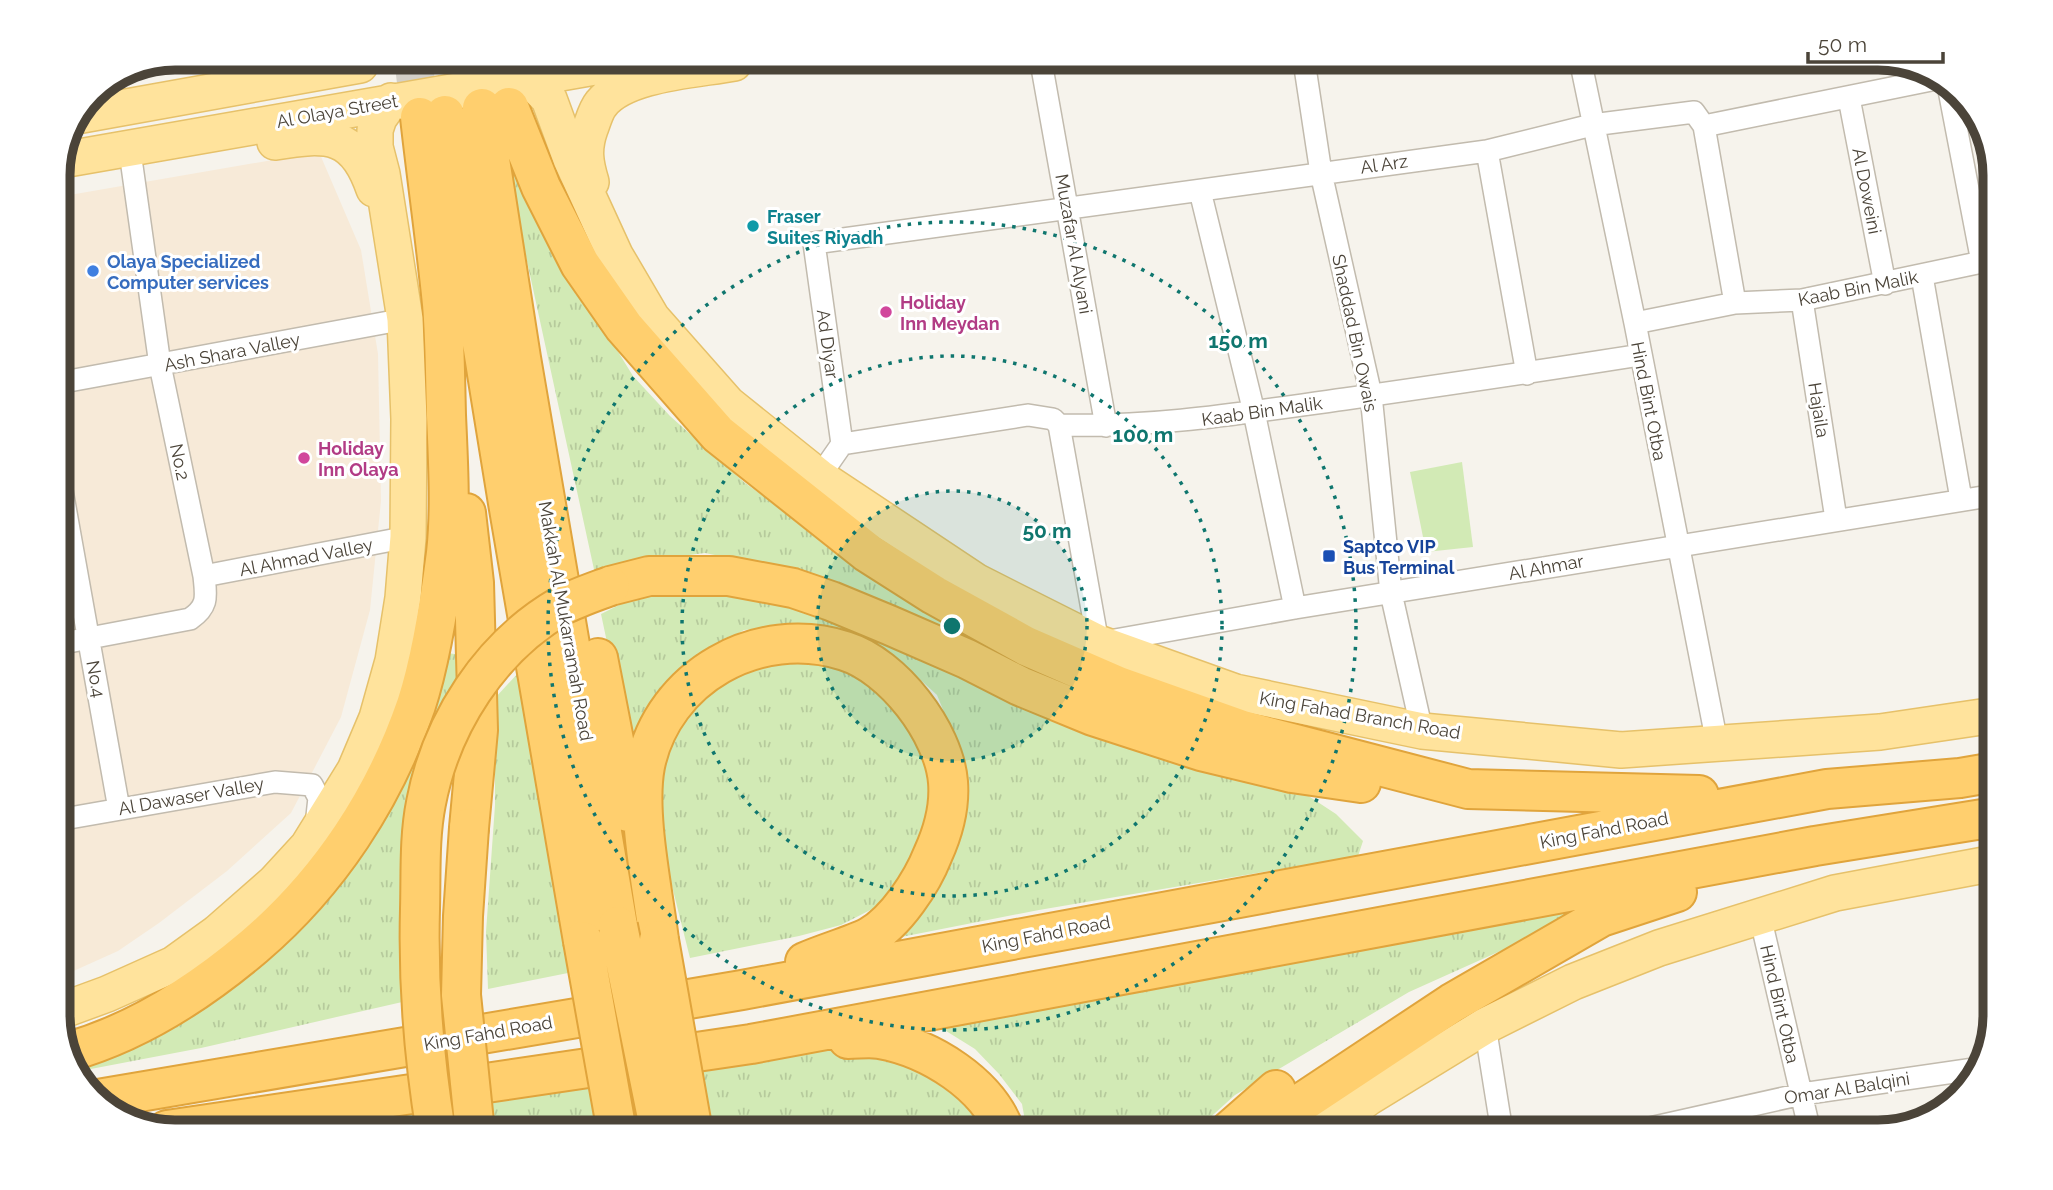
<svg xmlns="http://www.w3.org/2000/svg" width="2053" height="1190" font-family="Raleway,sans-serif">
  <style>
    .commercial { fill: #f7ead8 }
    .grass { fill: url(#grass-tufts) }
    .pitch { fill: #d2eab5 }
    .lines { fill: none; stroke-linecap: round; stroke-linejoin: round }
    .motorway-tunnel { stroke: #d4d0c8; stroke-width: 38; stroke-dasharray: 38 19; stroke-linecap: butt }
    .minor-casing { stroke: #c2bbae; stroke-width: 24 }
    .primary-casing { stroke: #e6c16a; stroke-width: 38 }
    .motorway-casing { stroke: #e0a43c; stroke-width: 42 }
    .minor { stroke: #fff; stroke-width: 21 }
    .primary { stroke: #ffe39c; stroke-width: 35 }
    .motorway { stroke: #ffcf6e; stroke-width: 38 }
    .motorway-bridge-casing { stroke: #e0a43c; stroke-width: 42; stroke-linecap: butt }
    .motorway-bridge { stroke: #ffcf6e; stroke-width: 38 }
    .ring { fill: none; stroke: #0f766e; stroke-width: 3.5; stroke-dasharray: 3.5 7 }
    .culture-dot { fill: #0f9aa8; stroke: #fff; stroke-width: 2.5 }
    .shop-dot { fill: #3f7fe0; stroke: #fff; stroke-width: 2.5 }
    .hotel-dot { fill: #d1479c; stroke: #fff; stroke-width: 2.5 }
    .transit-dot { fill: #1a4fb4; stroke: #fff; stroke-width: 2.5 }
    .labels { text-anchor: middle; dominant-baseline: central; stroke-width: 6; stroke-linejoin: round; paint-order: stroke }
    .street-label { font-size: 18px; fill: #4b4439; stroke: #fff }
    .culture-label { font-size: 18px; font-weight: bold; fill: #0d838f; stroke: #fff; text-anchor: start }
    .shop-label { font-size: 18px; font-weight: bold; fill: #366cbe; stroke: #fff; text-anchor: start }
    .hotel-label { font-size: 18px; font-weight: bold; fill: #b23c85; stroke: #fff; text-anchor: start }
    .transit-label { font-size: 18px; font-weight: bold; fill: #164399; stroke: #fff; text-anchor: start }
    .rim { fill: none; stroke: #4b4439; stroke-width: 9 }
    .centre { fill: #0f766e; stroke: #fff; stroke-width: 3.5 }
    .ring-label { font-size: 21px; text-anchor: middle; font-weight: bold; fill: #0f766e; stroke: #fff; stroke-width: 6; stroke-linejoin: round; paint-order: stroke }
  </style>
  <defs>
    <pattern id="grass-tufts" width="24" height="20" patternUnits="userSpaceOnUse" patternTransform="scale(1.75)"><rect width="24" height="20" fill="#d2eab5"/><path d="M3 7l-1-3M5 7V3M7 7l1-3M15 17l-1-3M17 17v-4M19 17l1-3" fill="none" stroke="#b6ca9c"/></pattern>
  </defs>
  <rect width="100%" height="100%" fill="#f6f3ec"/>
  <path class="commercial" d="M319,152l42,98 17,104 3,147 -11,109 -29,107 -50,96 -64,58 -68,52 -41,28 -60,27v-781z"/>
  <path class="grass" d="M501,115l92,196 40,65 37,40 75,67 163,115 154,85 -264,-111 -93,-19 -64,8 -46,13 -75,-345z
    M666,592l93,3 80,25 378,153 90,22 29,19 27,27 -5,15 -319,54 -153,30 76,-184 -25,-61 -35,-32 -53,-28 -63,-9 -42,4 -57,33 -29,37 -29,46 -28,-132 32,-16z
    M441,652l20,3 -50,345 -210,48 -126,24 -2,-6 79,-38z
    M844,656l88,92 -1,87 -51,70 -39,20 -42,11 -109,22 -31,-124 5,-94 73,-78z
    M520,671l53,301 -85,17 -2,-57 9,-127v-107z
    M1614,900l-205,92 -174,103 -41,37h-167l-5,-28 -23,-30 -24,-25 -53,-33z
    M841,1040l70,11 83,81h-280l-13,-69z
    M598,1078l9,54h-116l-8,-44z
    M419,1097l7,35h-206z"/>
  <path class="pitch" d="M1462,462l11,85 -47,5 -16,-80z"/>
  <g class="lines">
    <path class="motorway-tunnel" d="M414,65l6,52
      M472,65l10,43"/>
    <defs>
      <path id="minor" d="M1580,59l55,264 82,420
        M1304,61l17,112 50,222 20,198 31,138
        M1041,62l65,364
        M1948,85l34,177
        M1849,98l36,186
        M1704,126l31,177
        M1487,151l40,223
        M1200,191l54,221 41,196
        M1922,276l39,223
        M1802,300l34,219
        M1635,323l100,-20 67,-3 180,-38 13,-7
        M58,383l347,-64
        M1059,425l39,218 197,-35 700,-113
        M842,444l-28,-201 673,-92 105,-26 102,-13 10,14 237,-48
        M58,468l61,341
        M819,477l23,-33 186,-29 25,4 6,6c96,3 190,-13 286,-26 98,-14 196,-28 295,-44
        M204,576l204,-39
        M58,644l132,-25c19,-13 16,-23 14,-43l-44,-211 -28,-199
        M58,820l217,-38 37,3 7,13 -3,27
        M1760,916l50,216
        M1485,1026l17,106
        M1632,1132l170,-38 179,-26"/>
      <path id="primary" d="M529,79l20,20 22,60 44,96 37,63 76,86 91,73 158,105 121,61 137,49 187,39 199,19 259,-18 115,-17
        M82,115l278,-50
        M275,142c53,-9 80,-9 99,47
        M62,160l550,-96
        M591,182c-6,-20 -8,-33 -1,-53 3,-8 6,-19 11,-25 24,-31 96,-34 133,-41
        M58,1012l49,-18 67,-30 43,-31 57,-50 34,-37 47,-76 22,-52 16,-57 10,-63 5,-61 1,-118 -4,-100 -23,-145 -7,-27v-17l4,-12 12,-17
        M1321,1132l48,-35 116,-71 88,-44 86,-34 176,-55 160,-30"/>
      <path id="motorway" d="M509,107l32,80 39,77 44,63 94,107 150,119 66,42 92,51 92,40 124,44 226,59 231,6
        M482,108l39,250 97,568
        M445,115l63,388 75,438
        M466,513l8,70 4,147 -9,98
        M610,586l39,-10h80l64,12 38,13 58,24 78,34 53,27 73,30 108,35 91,22 69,10
        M598,658l30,154
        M659,940c-6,-49 -23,-127 -14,-174 18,-89 113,-143 200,-115 48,15 99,81 103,131 2,25 -5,50 -15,72 -11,28 -37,68 -64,83 -18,9 -44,16 -64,25
        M848,1039c11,0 21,-2 32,0 50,9 108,45 125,93
        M68,1052c68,-19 133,-61 186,-106 75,-64 130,-148 162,-241 14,-43 24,-106 30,-152 5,-45 2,-92 0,-138 -1,-37 -1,-74 -4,-111 -6,-62 -15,-124 -22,-187
        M98,1099l644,-109 1085,-201 133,-11 35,-6
        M167,1130l584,-86 1064,-198 180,-29
        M1228,1132l48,-42
        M1263,1132l17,-15 172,-114 149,-86 76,-25"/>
    </defs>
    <use href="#minor" class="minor-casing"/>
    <use href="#primary" class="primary-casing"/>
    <use href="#motorway" class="motorway-casing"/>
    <use href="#minor" class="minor"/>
    <use href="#primary" class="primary"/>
    <use href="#motorway" class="motorway"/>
    <defs>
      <path id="motorway-bridge" d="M469,828l-6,88 -2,79 14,137
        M618,926l42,206
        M659,940l34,192
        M583,941l34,191
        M436,1132c-12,-73 -18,-149 -16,-223 1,-35 -1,-71 6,-106 15,-79 64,-156 135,-197 15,-8 33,-14 49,-20"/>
    </defs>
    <use href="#motorway-bridge" class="motorway-bridge-casing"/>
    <use href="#motorway-bridge" class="motorway-bridge"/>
  </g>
  <circle cx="952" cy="626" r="135" fill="#0f766e" fill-opacity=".12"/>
  <g class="ring">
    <circle cx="952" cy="626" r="135"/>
    <circle cx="952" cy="626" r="270"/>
    <circle cx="952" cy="626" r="404"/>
  </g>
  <circle class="culture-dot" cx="753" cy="226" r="7"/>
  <circle class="shop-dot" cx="93" cy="271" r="7"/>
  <g class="hotel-dot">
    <circle cx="886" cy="312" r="7"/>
    <circle cx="304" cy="458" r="7"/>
  </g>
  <rect class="transit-dot" x="1322" y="549" width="14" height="14" rx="3.5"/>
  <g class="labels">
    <g class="street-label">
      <text transform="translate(337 111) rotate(-10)">Al Olaya Street</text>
      <text transform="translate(1384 164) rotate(-8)">Al Arz</text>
      <text transform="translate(1867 191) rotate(79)">Al Doweini</text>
      <text transform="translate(1074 244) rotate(80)">Muzafar Al Alyani</text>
      <text transform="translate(1858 288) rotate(-11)">Kaab Bin Malik</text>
      <text transform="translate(1355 333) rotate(78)">Shaddad Bin Owais</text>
      <text transform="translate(828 344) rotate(82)">Ad Diyar</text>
      <text transform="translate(232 352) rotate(-11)">Ash Shara Valley</text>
      <text transform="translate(1649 401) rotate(79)">Hind Bint Otba</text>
      <text transform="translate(1819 410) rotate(81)">Hajaila</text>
      <text transform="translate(1262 411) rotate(-8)">Kaab Bin Malik</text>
      <text transform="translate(180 462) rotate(78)">No.2</text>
      <text transform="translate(306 557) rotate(-11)">Al Ahmad Valley</text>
      <text transform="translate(1546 567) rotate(-10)">Al Ahmar</text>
      <text transform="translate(566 621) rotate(80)">Makkah Al Mukarramah Road</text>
      <text transform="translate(96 679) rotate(80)">No.4</text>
      <text transform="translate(1360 715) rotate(10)">King Fahad Branch Road</text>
      <text transform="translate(191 796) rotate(-10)">Al Dawaser Valley</text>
      <text transform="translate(1604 830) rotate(-11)">King Fahd Road</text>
      <text transform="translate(1046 934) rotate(-11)">King Fahd Road</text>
      <text transform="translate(1780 1004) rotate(77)">Hind Bint Otba</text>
      <text transform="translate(488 1033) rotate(-10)">King Fahd Road</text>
      <text transform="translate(1847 1088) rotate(-9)">Omar Al Balqini</text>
    </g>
    <g class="culture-label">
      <text x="767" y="216">Fraser<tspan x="767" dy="21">Suites Riyadh</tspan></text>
    </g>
    <g class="shop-label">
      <text x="107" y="261">Olaya Specialized<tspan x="107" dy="21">Computer services</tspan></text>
    </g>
    <g class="hotel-label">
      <text x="900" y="302">Holiday<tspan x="900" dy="21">Inn Meydan</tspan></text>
      <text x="318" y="448">Holiday<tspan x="318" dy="21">Inn Olaya</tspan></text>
    </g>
    <g class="transit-label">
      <text x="1343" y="546">Saptco VIP<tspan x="1343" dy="21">Bus Terminal</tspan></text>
    </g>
  </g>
  <path d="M0 0H2053V1190H0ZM175 70H1878A105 105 0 0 1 1983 175V1015A105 105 0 0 1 1878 1120H175A105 105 0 0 1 70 1015V175A105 105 0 0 1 175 70Z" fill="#fff" fill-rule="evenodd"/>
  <path class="rim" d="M175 70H1878A105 105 0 0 1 1983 175V1015A105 105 0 0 1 1878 1120H175A105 105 0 0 1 70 1015V175A105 105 0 0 1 175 70Z"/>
  <circle cx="952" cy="626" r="10" class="centre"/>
  <g class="ring-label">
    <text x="1238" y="348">150 m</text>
    <text x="1143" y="442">100 m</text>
    <text x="1047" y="538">50 m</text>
  </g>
  <path d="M1808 52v10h135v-10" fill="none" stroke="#4b4439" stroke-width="3.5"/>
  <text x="1818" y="52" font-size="21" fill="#4b4439" stroke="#ffffff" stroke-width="5" paint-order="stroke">50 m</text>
</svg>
